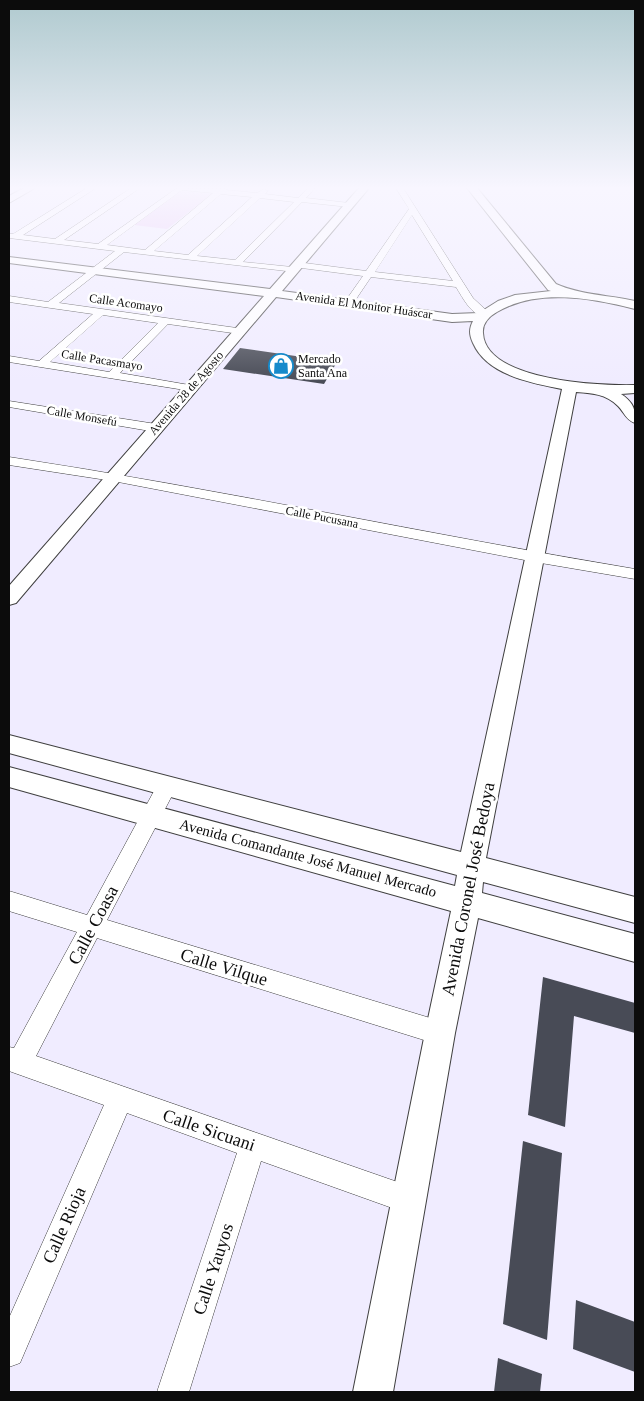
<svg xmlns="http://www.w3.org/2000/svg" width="644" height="1401" font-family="Georgia,serif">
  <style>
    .pitch { fill: #e8c4f4 }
    .building { fill: #484b56 }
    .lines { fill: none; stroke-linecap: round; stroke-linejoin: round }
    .minor-casing { stroke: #3f3f3f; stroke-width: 1 }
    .tertiary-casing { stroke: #3f3f3f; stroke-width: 2 }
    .minor { fill: #fff; fill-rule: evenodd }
    .tertiary { fill: #fff; fill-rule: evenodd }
    .labels { text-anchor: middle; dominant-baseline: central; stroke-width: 5; stroke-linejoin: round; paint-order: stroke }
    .far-street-label { font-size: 12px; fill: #0c0c0c; stroke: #fff }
    .far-poi-label { font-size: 12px; fill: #0c0c0c; stroke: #fff; text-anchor: start }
    .street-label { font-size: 15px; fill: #0c0c0c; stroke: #fff }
    .near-street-label { font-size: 18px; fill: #0c0c0c; stroke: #fff }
  </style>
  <rect width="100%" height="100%" fill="#f0ecff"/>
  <path class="pitch" d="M181,191l31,3 -45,35 -33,-4z"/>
  <path class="building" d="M240,348l97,14 -13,22 -101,-15z
    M543,977l92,26v30l-61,-17 -9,111 -37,-12z
    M523,1141l39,12 -15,187 -44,-16z
    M576,1300l59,22v50l-62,-23z
    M498,1358l44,16 -2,18h-46z"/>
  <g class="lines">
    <defs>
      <path id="minor" d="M87,188h9l-73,47 32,4 76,-51h9l-76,52 34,4 79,-56 41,1 9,-1 -1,2 31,3 7,-4 4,2 -3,3 33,4 10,-10h7l-9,10 43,5 4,2 -4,2 -47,-5 -59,60 49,5 4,3 -1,2 -171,-20 -65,51 185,26 1,2 -5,3 -72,-10 -48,49 75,13 2,2 -6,3 -182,-29v-6l30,5 54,-47 -84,-12v-6l39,6 67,-51 -106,-13v-4h4zM182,190l31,3 -68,57 -38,-5zM221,194l31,3 -64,58 -34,-4zM260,198l34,4 -59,58 -38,-4zM103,315l55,8 -49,49 -59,-10z
        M396,188h7l70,110 15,14v4c-15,3 -25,-18 -32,-29l-85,-10 -19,28h-6l-2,-2 19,-27 -69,-9v-4l3,-1 69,9 43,-62zM412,215l41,66 -78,-9z
        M9,401l147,23 6,4 -6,4 -147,-25z
        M9,457c210,32 417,77 626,112v10l-100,-17 -422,-81 -104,-16z
        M167,778l7,2 3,6 -70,134 333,101 9,3 3,9 -3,9 -9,3 -343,-107 -61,118 373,130 10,4 4,10 -4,10 -10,4 -148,-53 -72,231h-32l80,-239 -110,-40 -107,250 -11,4v-49l95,-213 -95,-34v-24l5,1 63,-116 -68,-21v-20l78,24 73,-135z"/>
      <path id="tertiary" d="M24,188h11l-26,15v-7z
        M359,188h10l-87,103 170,23 27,-1 19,-12 17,-6 36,-4 -3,-1 -81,-102h10l79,96c25,11 53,11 79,17v8c-43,-11 -98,-21 -138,3 -7,4 -15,11 -14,21 2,48 118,53 152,52v8l-14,1c12,8 15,15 14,29 -9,-3 -11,-11 -17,-17 -12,-12 -26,-13 -42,-14l-90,466 149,39v26l-152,-41 -1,11 153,41v28l-157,-44 -23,115 -62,359h-40l72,-359 26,-122 -442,-124v-20l446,119 2,-11 -448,-122v-18l452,117 101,-463c-31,-6 -75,-14 -89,-46 -4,-9 -4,-14 0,-22l-21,1 -176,-25 -260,306 -7,2v-19l255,-290 -255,-33v-6l261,32z"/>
    </defs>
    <use href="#minor" class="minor-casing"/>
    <use href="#tertiary" class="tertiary-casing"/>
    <use href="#minor" class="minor"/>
    <use href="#tertiary" class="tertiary"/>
  </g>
  <linearGradient id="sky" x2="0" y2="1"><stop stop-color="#b0cacf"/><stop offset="0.49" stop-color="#f8f6ff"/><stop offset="1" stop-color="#f8f6ff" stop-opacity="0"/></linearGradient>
  <rect width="644" height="384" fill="url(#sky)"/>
  <defs>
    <symbol id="shop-ring" viewBox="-11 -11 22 22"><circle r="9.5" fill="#fff" stroke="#168acb" stroke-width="1.5"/><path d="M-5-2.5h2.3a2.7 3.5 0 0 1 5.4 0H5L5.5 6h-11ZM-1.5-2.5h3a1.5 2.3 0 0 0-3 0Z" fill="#168acb"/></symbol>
  </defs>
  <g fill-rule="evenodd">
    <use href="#shop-ring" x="267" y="352" width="28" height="28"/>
  </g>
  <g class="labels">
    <g class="far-street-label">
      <text transform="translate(126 303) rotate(8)">Calle Acomayo</text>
      <text transform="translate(364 305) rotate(8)">Avenida El Monitor Huáscar</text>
      <text transform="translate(102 360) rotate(9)">Calle Pacasmayo</text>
      <text transform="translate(186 393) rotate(-49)">Avenida 28 de Agosto</text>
      <text transform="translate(82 416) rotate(10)">Calle Monsefú</text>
      <text transform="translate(322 517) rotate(11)">Calle Pucusana</text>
    </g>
    <g class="far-poi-label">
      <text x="298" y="359">Mercado<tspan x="298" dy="14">Santa Ana</tspan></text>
    </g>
    <g class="street-label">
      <text transform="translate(308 858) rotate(15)">Avenida Comandante José Manuel Mercado</text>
    </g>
    <g class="near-street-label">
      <text transform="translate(468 889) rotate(-79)">Avenida Coronel José Bedoya</text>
      <text transform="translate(93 925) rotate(-62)">Calle Coasa</text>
      <text transform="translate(224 967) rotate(17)">Calle Vilque</text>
      <text transform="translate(209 1130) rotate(19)">Calle Sicuani</text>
      <text transform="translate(64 1225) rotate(-66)">Calle Rioja</text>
      <text transform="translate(213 1269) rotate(-72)">Calle Yauyos</text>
    </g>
  </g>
  <rect width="644" height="1401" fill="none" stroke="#0c0c0c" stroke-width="20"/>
</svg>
